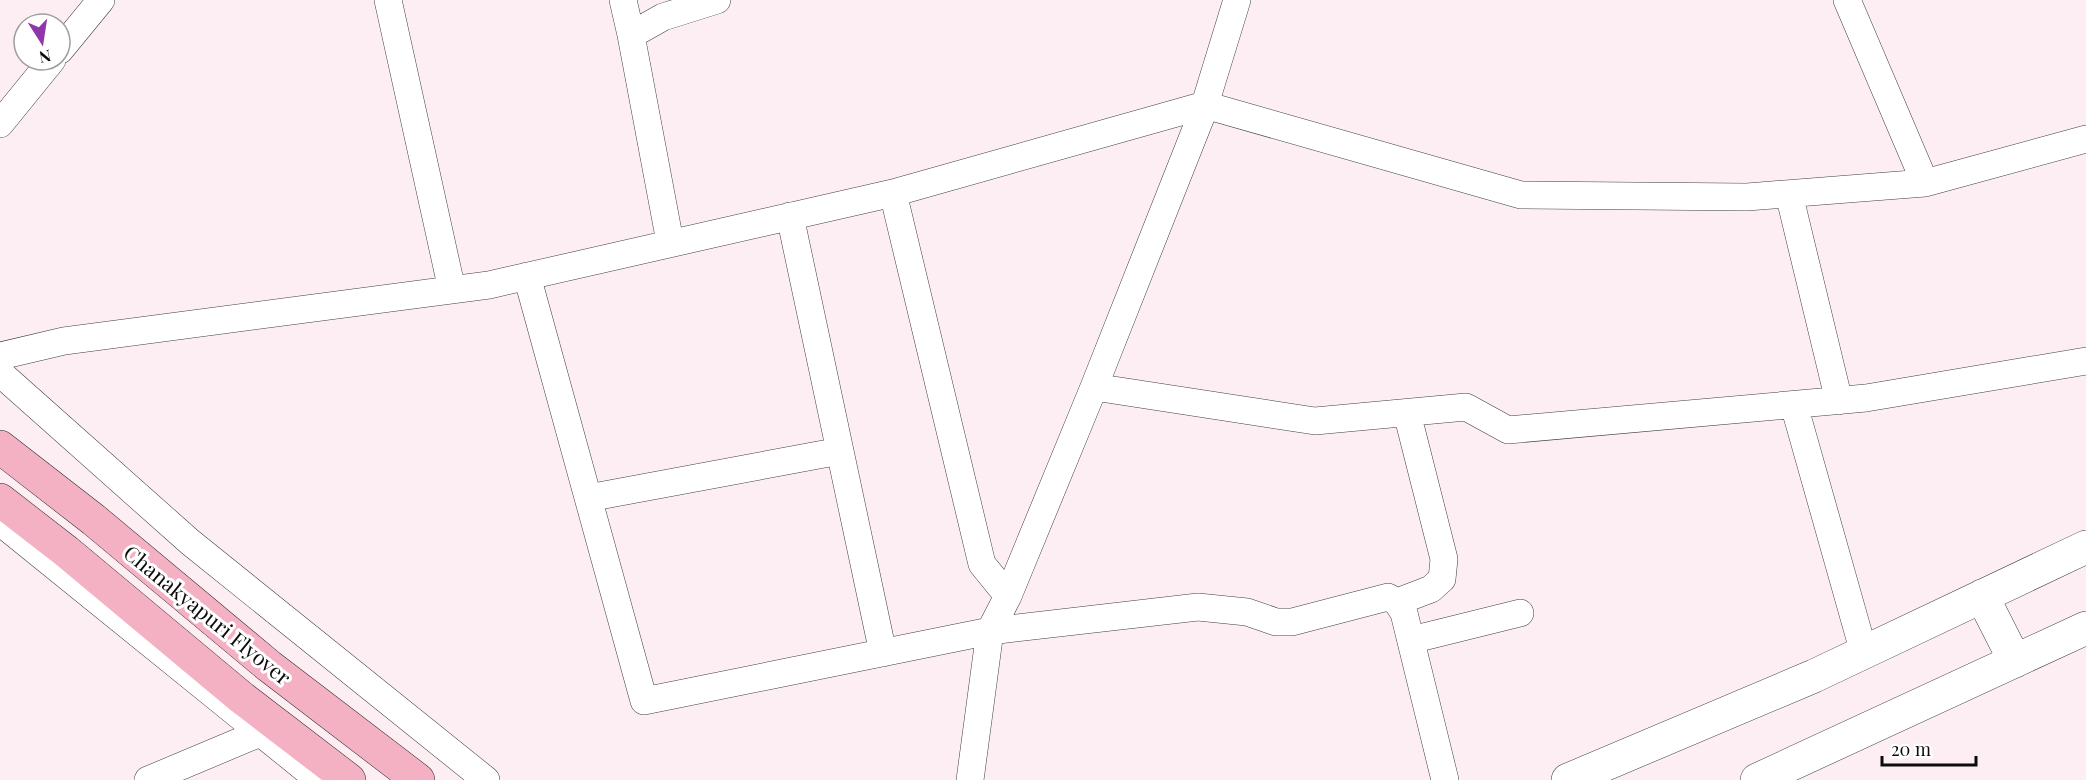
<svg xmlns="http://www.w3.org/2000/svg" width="2086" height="780" font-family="'Playfair Display',serif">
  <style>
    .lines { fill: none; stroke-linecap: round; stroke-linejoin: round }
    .minor-casing { stroke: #3f3f3f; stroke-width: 28 }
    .tertiary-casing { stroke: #3f3f3f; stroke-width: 34 }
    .secondary-casing { stroke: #2e2e2e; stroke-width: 34 }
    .minor { stroke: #fff; stroke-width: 27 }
    .tertiary { stroke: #fff; stroke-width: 33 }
    .secondary { stroke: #f5b1c4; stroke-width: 33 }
    .labels { text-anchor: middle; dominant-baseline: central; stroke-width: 6; stroke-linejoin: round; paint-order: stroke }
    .street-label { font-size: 21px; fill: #0c0c0c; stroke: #fff }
  </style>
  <rect width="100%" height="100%" fill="#fdeef4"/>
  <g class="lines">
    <defs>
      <path id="minor" d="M388,0l64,290
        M623,0l8,35
        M1847,0l78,183 161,-44
        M60,50l41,-50
        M0,124l52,-64
        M893,193l89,371 26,32
        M1789,194l50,207
        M790,216l93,437
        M670,242l-39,-207 32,-18 54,-17
        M527,276l117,425 346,-70 208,-24 49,5 29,10h16l96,-25 9,5 7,11 41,167
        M0,356l64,-15 425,-56 404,-92 312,-88 316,90 226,2 178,-14
        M0,373l190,169 296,238
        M1094,387l221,34 151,-14 42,23 358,-32 220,-37
        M1794,405l70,248
        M588,498l252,-47
        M0,522l319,258
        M1397,602l34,-13 11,-10 2,-20 -37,-146
        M1411,640l109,-27
        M148,780l112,-47
        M970,780l20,-149 18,-35 86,-209 108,-273 35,-114"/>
      <path id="tertiary" d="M1982,596l33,65
        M1568,780l246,-104 272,-129
        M1757,780l329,-152"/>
      <path id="secondary" d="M0,447l94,73 175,146 149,114
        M0,500l67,52 175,146 107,82"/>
    </defs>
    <use href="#minor" class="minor-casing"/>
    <use href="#tertiary" class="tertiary-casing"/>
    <use href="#secondary" class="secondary-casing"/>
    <use href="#minor" class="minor"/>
    <use href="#tertiary" class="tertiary"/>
    <use href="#secondary" class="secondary"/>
  </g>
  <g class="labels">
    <g class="street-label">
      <text transform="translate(208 614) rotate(39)">Chanakyapuri Flyover</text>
    </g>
  </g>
  <g transform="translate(42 42) rotate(168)"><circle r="28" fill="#ffffff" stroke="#9e9e9e" stroke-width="1.5"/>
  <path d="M0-4.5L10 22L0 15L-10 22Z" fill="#9136aa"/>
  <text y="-9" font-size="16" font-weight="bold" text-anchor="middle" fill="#0c0c0c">N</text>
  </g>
  <path d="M1882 756v9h94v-9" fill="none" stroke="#0c0c0c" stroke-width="3"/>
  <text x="1891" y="756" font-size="18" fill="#0c0c0c" stroke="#ffffff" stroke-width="4.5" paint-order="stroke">20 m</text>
</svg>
